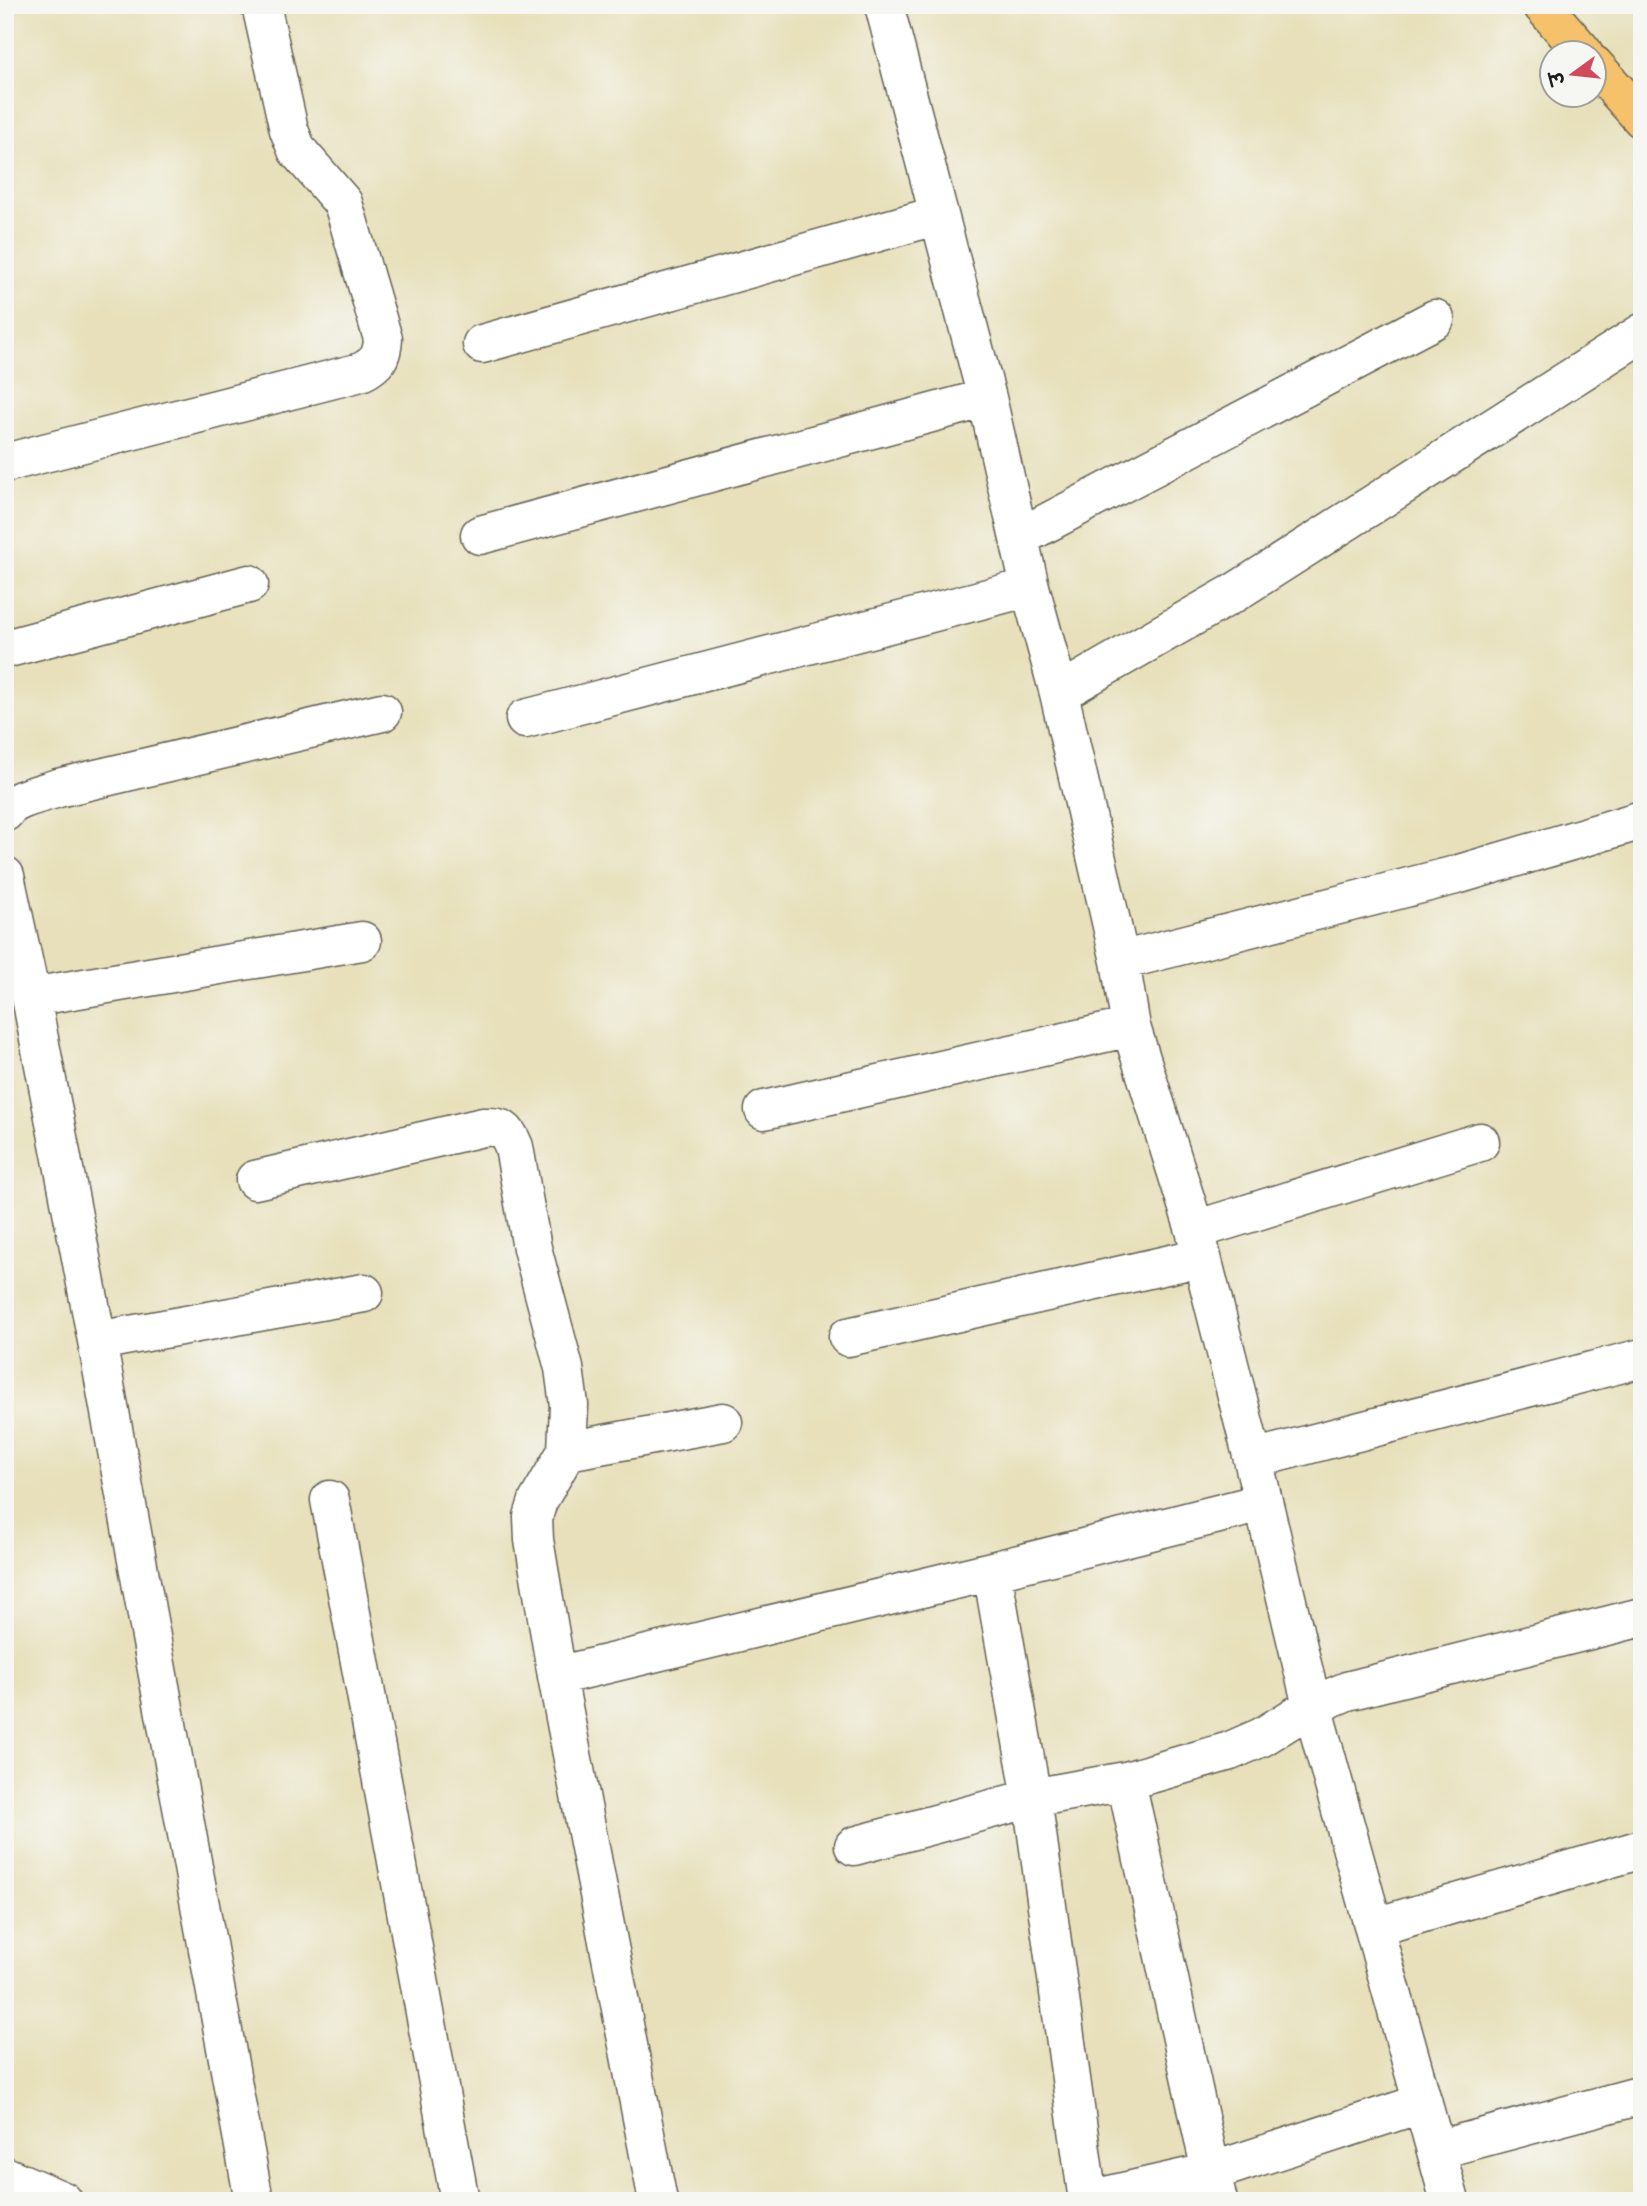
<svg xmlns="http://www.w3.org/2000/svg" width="1647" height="2206" font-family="'Architects Daughter','Playpen Sans Deva',sans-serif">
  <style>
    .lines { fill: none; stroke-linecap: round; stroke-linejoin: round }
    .minor-casing { stroke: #636153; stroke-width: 41 }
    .trunk-casing { stroke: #636153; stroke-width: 41 }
    .minor { stroke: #fff; stroke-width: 38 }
    .trunk { stroke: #f5c16b; stroke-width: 38 }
  </style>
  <rect width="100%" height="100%" fill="#f6f6f2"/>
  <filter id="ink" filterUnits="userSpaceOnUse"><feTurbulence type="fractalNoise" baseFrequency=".0143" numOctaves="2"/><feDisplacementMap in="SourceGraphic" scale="14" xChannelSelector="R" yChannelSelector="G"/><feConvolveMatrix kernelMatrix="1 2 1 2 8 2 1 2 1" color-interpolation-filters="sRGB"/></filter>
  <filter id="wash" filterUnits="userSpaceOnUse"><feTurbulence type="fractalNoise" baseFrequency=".00686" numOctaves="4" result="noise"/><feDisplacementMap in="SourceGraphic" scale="28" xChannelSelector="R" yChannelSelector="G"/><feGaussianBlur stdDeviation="1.57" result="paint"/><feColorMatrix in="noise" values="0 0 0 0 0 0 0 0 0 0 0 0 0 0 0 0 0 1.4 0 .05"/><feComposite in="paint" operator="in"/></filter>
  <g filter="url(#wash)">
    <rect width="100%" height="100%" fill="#e7e0ba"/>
  </g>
  <g filter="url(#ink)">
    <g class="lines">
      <defs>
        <path id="minor" d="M884,5l103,393 43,189 29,106 61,268 11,66 64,203 58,229 59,247 138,495
          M482,344l457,-129
          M5,463l356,-91c16,-8 21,-15 22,-33l-40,-136 -46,-53 -8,-20 -28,-125
          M480,535l507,-137
          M1020,537l415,-218
          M5,649l244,-65
          M1059,693l175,-100 408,-260
          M525,719l505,-132
          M5,812c7,-13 39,-19 53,-24l324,-76
          M5,876l26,121 66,344 157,860
          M1120,961l336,-86 186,-55
          M31,997l331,-56
          M764,1110l367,-83
          M255,1180l228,-53c19,-1 24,2 31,20l18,101 32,120 5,37 -2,46 -29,50 -5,16 1,23 23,136 101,525
          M1195,1230l285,-88
          M848,1337l354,-80
          M97,1341l267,-48
          M567,1451l156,-29
          M1253,1459l389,-101
          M330,1500l130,701
          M992,1571l40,227 56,403
          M557,1676l435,-105 270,-68
          M854,1846l178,-48 94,-17 104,-30 32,-14 50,-31 35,-15 295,-74
          M1375,1927l267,-78
          M1436,2150l206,-55
          M5,2176l58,25
          M1088,2200l123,-28 -85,-391
          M1218,2201l-7,-29 212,-69"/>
        <path id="trunk" d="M1542,5l41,47
          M1594,65l48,54"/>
      </defs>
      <use href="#minor" class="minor-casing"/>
      <use href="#trunk" class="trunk-casing"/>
      <use href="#minor" class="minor"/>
      <use href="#trunk" class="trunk"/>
    </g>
  </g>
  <rect width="1647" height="2206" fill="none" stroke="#f6f6f2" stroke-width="28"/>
  <g transform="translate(1573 74) rotate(255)"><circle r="33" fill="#f6f6f2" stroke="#9f9f9c" stroke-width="2"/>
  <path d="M0-5L12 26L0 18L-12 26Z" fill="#d1495b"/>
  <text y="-10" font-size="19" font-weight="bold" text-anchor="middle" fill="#1c1c1c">उ</text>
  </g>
</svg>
